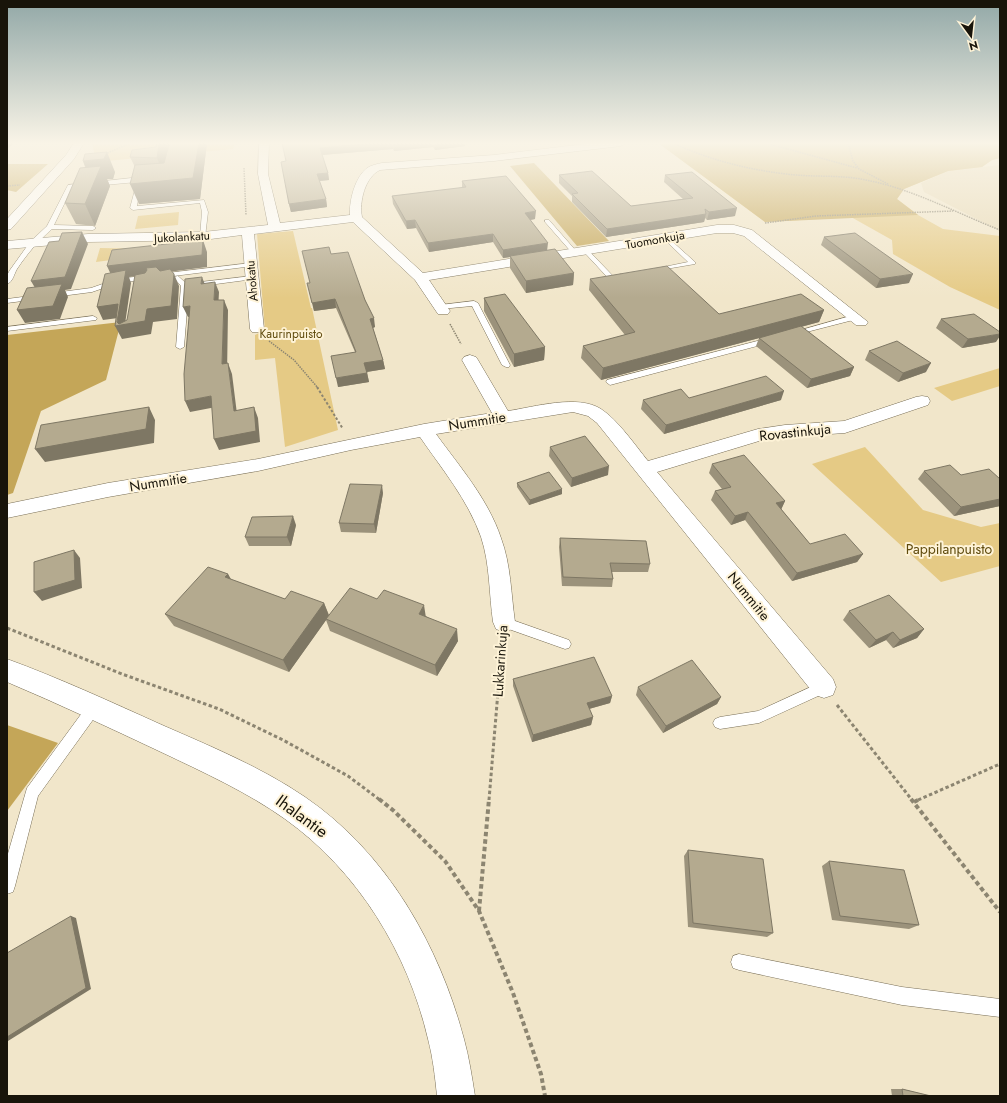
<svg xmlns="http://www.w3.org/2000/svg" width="1007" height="1103" font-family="Jost,sans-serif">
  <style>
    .built { fill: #e7d9b6 }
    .green { fill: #e5ca85 }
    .forest { fill: #c4a658 }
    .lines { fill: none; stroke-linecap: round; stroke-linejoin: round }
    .lane-casing { stroke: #796f57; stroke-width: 1 }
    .street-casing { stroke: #796f57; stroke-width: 1 }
    .secondary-casing { stroke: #796f57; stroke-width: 1 }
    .path-far3 { stroke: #8c8571; stroke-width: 1.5; stroke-dasharray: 1.5 1; stroke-linecap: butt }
    .path-far2 { stroke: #8c8571; stroke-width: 2; stroke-dasharray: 2.5 2; stroke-linecap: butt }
    .path-far1 { stroke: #8c8571; stroke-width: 3; stroke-dasharray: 3.5 2.5; stroke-linecap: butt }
    .path { stroke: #8c8571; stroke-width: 4; stroke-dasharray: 4.5 3; stroke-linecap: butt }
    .lane { fill: #fff; fill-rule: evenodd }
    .street { fill: #fff; fill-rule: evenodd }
    .secondary { fill: #fff; fill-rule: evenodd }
    .wall { fill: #9b927b }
    .shaded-wall { fill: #7e7764 }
    .building { fill: #b4aa8f; stroke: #7e7764 }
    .labels { text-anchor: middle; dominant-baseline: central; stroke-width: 4; stroke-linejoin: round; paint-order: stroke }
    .far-street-label { font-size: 12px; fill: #18140a; stroke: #fef3d7 }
    .far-park-label { font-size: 12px; fill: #5f4a0c; stroke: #fef3d7 }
    .street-label { font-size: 14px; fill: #18140a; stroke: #fef3d7 }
    .park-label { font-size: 14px; fill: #5f4a0c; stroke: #fef3d7 }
    .near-street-label { font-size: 17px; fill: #18140a; stroke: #fef3d7 }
  </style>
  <rect width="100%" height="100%" fill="#f1e6ca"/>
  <path class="built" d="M1000,165v66l-76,-39 -3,-9 27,-12z"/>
  <path class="green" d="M92,143h143l-2,6 -137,13z
    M664,143h331l5,4v11l-8,2 -10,7 -34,4 -44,18 -7,10 21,16 25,14 57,7v74l-50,-23 -57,-33 -1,-14 -41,-23 -86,5 -104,-77z
    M179,212l-1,13 -43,4 3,-13z
    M293,231l18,77h1l26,122 -53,17 -10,-89 -20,2v-25l10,-5 -8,-96z
    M100,248l50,1 -1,6 -53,7z
    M1000,368v18l-48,15 -18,-13z
    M865,447l58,63 58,17 19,-4v43l-59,16 -129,-118z"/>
  <path class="forest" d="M664,143h331l5,4v11l-8,2 -10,7 -34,4 -44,18 -7,10 21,16 -153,7 -104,-77z
    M534,163l75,78 -32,5 -67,-80z
    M7,164h41l-32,28 -9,-2z
    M121,322l-15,58 -65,31 -28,82 -6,2v-160z
    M7,725l51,18 -51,68z"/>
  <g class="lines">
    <defs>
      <path id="lane" d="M132,178l18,3 -9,1 -4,24 67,-6 4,12 -3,25 -5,-1 2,-24 -2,-9 -67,7 -3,-2 7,-26 -65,6 -18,37 39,1 3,2 -3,2 -41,-1c-14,12 -25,25 -35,40 -3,5 -4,13 -10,15v-9l3,-5 20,-28 17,-16 21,-41z
        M545,220h4l28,32v2h-4l-28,-32z
        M666,236l29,26v2l-41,7v-2l34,-7 -24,-23 -1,-1z
        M584,250h4l25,26 8,-2 4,2 -16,3 -25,-27z
        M251,263l3,2 -1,1 -135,17 -26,9 -85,11v-4l84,-11 26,-9z
        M178,276l11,10 -5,61 -4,2 -4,-2 5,-61 -5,-6 -10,2 -4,-2z
        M252,276l4,2 -2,1 -53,7 -4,-2 4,-2z
        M474,301l4,2 32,62 -1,2h-3l-4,-2 -30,-59 -32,3 -4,-2 4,-2z
        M854,315l4,2 -1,2 -66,17 -4,-2z
        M93,316l4,2 -1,2 -89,11v-4z
        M773,337h3v4l-166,44 -4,-3 1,-2z
        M504,617l65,23 2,4 -2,4 -4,1 -65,-23 -2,-4 2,-4z
        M824,681l5,2 1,4 -1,4 -70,32 -39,6 -5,-2 -2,-4 2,-4 5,-2 38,-6z
        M95,700l5,2 2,4 -2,4 -62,86 -23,90 -2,6 -6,2v-37l20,-69 63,-86z
        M739,954l163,33 98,12v18l-98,-12 -163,-35 -6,-2 -2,-6 2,-6z"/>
      <path id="street" d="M259,143h10l-1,31 12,49 70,-8c-1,-14 5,-38 17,-47 5,-3 10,-4 15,-5l112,-8 99,-12h33l-5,3 -127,15 -114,9c-15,7 -21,32 -18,47l61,56 294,-48h17l18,5 116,92 -2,3h-10l-112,-89 -11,-3h-16l-288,47 21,31 -2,3h-10l-23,-34 -62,-58 -99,12 10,95 -2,3h-10l-2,-3 -8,-94 -39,5 -115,2 -81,7v-8l81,-7 115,-2 65,-7 -10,-51z
        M470,355l6,2 2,3 30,51c26,-4 70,-17 93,-2 17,11 34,36 47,52l110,-32 27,-4 59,-4 72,-24 6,-1 6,1 2,4 -2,4 -83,28 -60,4 -26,4 -102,31 176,207 3,8 -3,8 -9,3 -9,-3 -218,-272 -9,-7 -15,-4 -137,22c24,33 52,65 65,104 10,27 10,56 14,84l-3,7 -8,3 -8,-3 -3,-7c-4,-28 -3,-58 -12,-85 -13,-37 -39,-68 -61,-100l-69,13 -93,21 -150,26 -101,21v-14l101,-21 150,-24 166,-35 68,-11 -30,-53 2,-3z"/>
      <path id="secondary" d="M74,143h10l-10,16 -63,70 -4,1v-11l59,-64z
        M7,659c52,19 104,43 155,66 48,21 99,42 143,72 82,56 134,148 159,242 5,18 8,38 11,57h-38c-2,-19 -4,-38 -9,-57 -20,-86 -70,-168 -143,-220 -38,-27 -82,-47 -124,-67 -51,-24 -102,-48 -154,-70z"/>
    </defs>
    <use href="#lane" class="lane-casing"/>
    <use href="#street" class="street-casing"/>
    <use href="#secondary" class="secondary-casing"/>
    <path class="path-far3" d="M673,143c39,18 80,28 123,32 23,2 47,0 70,5 47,9 90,33 134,50
      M766,143l91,25
      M848,143l5,18 6,8 29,15
      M105,154l26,-11
      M244,168l2,47
      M7,186l13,-1
      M765,223l51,-7 137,-5
      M450,324l11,20
      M269,341l25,19 24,28"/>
    <path class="path-far2" d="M317,387l26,42"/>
    <path class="path-far1" d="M7,628l115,46 97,35 64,31 65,36 32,24
      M837,705l75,95
      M489,800l13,-157
      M918,800l82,-36"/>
    <path class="path" d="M379,799l15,12 51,50 34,50 34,82 28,81 4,22
      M911,799l89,113
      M914,802l6,-3
      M479,911l10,-112"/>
    <use href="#lane" class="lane"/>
    <use href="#street" class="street"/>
    <use href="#secondary" class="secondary"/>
  </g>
  <path class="wall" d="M157,143h50l-7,56 -61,5 -4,-37 -5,-10 26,-10z
    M282,143h183v3l-30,4 -2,-3 -39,4 -1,-2 -71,6 6,18 1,7 -10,1 7,18 1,8 -36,5 -2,-8 -3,-43z
    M83,161l32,11 -2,7h-6l3,7 -15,40 -19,-2 -11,-21 20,-36z
    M559,175l72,31 52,-7 -19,-17 1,-7 70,41 -28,4 -2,-2 -1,4 -98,15 -34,-35v-6l-13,-13z
    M462,181l73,38 -5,1 17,30 27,23 -1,12 -47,8 -16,-25v-11l-7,1 -10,-16 -64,10 -13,-24 -9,1 -14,-25 -1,-8 70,-8z
    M824,237l85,46 -33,5 -55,-43z
    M331,254l34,46 10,27 -2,1 10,32 2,9 -18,3 2,10 -31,5 17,-35 -19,-44 -22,3 -4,-28z
    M590,279l129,35 105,-4 -5,12 -18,5 53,40 -4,9 -43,12 -51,-42 3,-8 -158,42 -20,-22 2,-12 42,-11 -36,-45z
    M484,298l61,49 -1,13 -30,7 -30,-56z
    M941,319l55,23 -34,6 -26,-20z
    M869,351l57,21 -28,10 -33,-22z
    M643,400h138l-117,34 -23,-25z
    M550,447l58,28 -37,12 -22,-31z
    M712,464l73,37 -4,8 29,35 53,10 -6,8 -65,19 -47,-61 -14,5 -20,-25 4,-9 7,-2 -13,-16z
    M924,471l37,4 39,4v27l-46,10 -36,-37z
    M517,483l45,11 -33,11 -12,-18z
    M383,493l-7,40 -35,-1 -2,-9z
    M296,525l-5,21h-42l-4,-9z
    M560,538l90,26 -2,8h-36l1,7 -1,8 -50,-1 -3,-39z
    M228,574l2,5 55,20 39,4 5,12 48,-16 49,17 32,25 -21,35 -107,-45 -4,-11 -37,52 -115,-46 -9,-12z
    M849,611l75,18 -7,9 -24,10 -7,-8 -17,8 -26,-28z
    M513,679l99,17 -2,7 -21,6 4,8 -2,8 -59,17 -19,-56z
    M638,687l83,10 -4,7 -54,29 -27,-38z
    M688,850l85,83 -6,4 -79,-10 -4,-71z
    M829,861l90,64 -10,4 -77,-9 -10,-54z
    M891,1089h11l29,7h-39z"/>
  <path class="shaded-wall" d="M7,143h7l-7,6z
    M161,143h5l6,18 -7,16 -8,-19 2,-14z
    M199,143h8l-7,56 -61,5 -9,-20z
    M376,143h16l1,6 -72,6 -1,-7z
    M398,143h34l1,4 -39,4 -1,-7z
    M435,143h30v3l-30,4z
    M107,152l8,20 -2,7h-6l3,7 -15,40 -10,-22 7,-23 -9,-20z
    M328,173l1,7 -11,1 -1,-7z
    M326,199l1,8 -36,5 -2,-8z
    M737,208l-2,8 -28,4 2,-8z
    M536,211l-1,8 -11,2 1,-8z
    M706,214l-2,8 -98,15 1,-8z
    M415,220l1,8 -9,1 -1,-8z
    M82,232l6,12 -17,45 -6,1 3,7 -8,22 -35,4 -8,-13 21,-17 -7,-12z
    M493,234v8l-64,10 -1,-9z
    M203,240l4,12v15l-78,10 2,6 -6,41 22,-15 27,-35 5,12 -2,33 -24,3 -2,12 -29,5 -7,-13 2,-4 1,-4 -15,2 -6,-13 16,-28 -6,-13z
    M548,243l-1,8 -37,5v1l-7,1v-8z
    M574,273l-1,12 -47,8v-12z
    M913,274l-4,9 -33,5 4,-9z
    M202,277l4,10 -5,-3z
    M215,282l4,10 -1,18 -4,-10z
    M335,299l1,9 -22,3 -2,-8z
    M224,300l4,10 -1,65 -5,-11z
    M190,306l4,10 -6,1 -5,-10z
    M824,310l-5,12 -218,58 2,-12z
    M374,318l1,9 -3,1 -2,-9z
    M1000,334v2l-4,6 -34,6 6,-9z
    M545,347l-1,13 -30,7v-13z
    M383,360l2,9 -19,3 -2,-9z
    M228,363l4,11 6,48 -4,-11z
    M931,363l-5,9 -28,10 5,-9z
    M854,367l-4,9 -43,12 4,-9z
    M367,373l2,9 -31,5 -2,-9z
    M784,391l-3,9 -117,34 2,-9z
    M211,396l5,11 -26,5 -5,-11z
    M149,407l6,13 -1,23 -109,19 -10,-13z
    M254,407l4,11 2,24 -41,8 -5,-11z
    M609,466l-1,9 -37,12 1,-9z
    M382,485l1,8 -7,40 -2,-9z
    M562,489v5l-33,11 1,-5z
    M1000,499v7l-46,10 7,-9z
    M785,501l-4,9 -5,-7z
    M748,512l-3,8 -14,5 4,-9z
    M293,516l3,9 -5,21 -4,-9z
    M74,550l6,8 2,30 -40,13 -8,-9z
    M863,554l-6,8 -65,19 5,-8z
    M228,574l7,12 -10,-9z
    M324,603l5,13 -40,56 -6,-12z
    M424,605l2,13 -7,-4z
    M457,629l1,12 -21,35 -2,-11z
    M924,629l-7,9 -24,10 7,-8z
    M893,632l-7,8 -17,8 7,-8z
    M612,696l-2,7 -25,7 2,-7z
    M721,697l-4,7 -54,29 3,-7z
    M593,717l-2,8 -59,17 1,-7z
    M71,916l5,2 15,71 -83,52h-1v-4z"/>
  <path class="building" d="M157,143h4l-2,1 -2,14 -27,-1 2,-7 24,-3z
    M167,143h32l-6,35 -63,6 5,-19 29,-2 5,-18z
    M282,143h94l-56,5 8,25 -11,1 9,25 -37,5 -8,-42 5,-1z
    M107,152l-3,7 -21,2 2,-7z
    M101,166l-16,38 -20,-1 15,-35z
    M592,171l39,35 62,-8 -28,-23 27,-3 45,36 -28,4 -4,-3 1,5 -99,15 -35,-35 6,-1 -19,-18z
    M506,176l30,35 -11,2 23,30 -45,7 -10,-16 -65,9 -13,-23 -9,1 -14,-25 74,-9 -4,-6z
    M82,232l-17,45 -34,4 18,-39 10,-1 3,-8z
    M855,233l58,41 -33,5 -56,-42z
    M203,240l-1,15 -95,11 5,-16z
    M329,247l2,7 17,-2 17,48 9,18 -4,1 13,41 -19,3 3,10 -31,5 -5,-22 25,-4 -21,-53 -23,4 -5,-20h3l-8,-32z
    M555,249l19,24 -48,8 -16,-25z
    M667,266l52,48 82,-20 23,16 -221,58 -20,-22 52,-14 -45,-53z
    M156,267l4,4 10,-2 4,5 -3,32 -24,3 -2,12 -30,5 3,-22 -21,3 8,-33 21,-4 -9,52 2,2 8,-4 8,-45 10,-2 2,-3 -1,-2z
    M202,277l-1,7 14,-2 -1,18h10l-2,64 6,-1 6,48 20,-4 2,24 -42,8 -3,-43 -26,5 -1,-27 6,-68 -7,1 2,-28z
    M62,284l-9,22 -36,4 10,-22z
    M505,294l40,53 -31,7 -30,-56z
    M974,314l26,18v2l-32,5 -27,-20z
    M801,326l53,41 -43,12 -52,-41z
    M897,341l34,22 -28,10 -34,-22z
    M766,376l18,15 -118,34 -23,-25 38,-11 8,9z
    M149,407l-3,22 -111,20 6,-24z
    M585,436l24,30 -37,12 -22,-31z
    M744,455l41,46 -9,2 34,41 35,-10 18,20 -66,19 -49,-61 -13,4 -20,-25 16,-4 -19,-23z
    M950,465l11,10 28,-6 11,10v20l-39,8 -37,-36z
    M549,472l13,17 -32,11 -13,-17z
    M350,484l32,1 -8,39 -35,-1z
    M293,516l-6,21h-42l7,-20z
    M560,538l86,3 4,23 -40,-1 3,16 -50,-2z
    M74,550l1,30 -41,12v-30z
    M208,567l20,7 -3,3 60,22 6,-8 33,12 -41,57 -118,-46z
    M350,588l27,11 7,-9 40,15 -5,9 38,15 -22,36 -109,-46z
    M889,595l35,34 -24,11 -7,-8 -17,8 -27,-29z
    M594,657l18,39 -25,7 6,14 -60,18 -20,-56z
    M692,660l29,37 -55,29 -28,-39z
    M688,850l75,9 10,74 -80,-10z
    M829,861l75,9 15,55 -79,-9z
    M71,916l15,72 -79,49v-84z
    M902,1089l29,7h-28z"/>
  <linearGradient id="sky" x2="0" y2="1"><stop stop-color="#92a8a7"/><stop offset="0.48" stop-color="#f9f4e7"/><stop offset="1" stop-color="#f9f4e7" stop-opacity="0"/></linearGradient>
  <rect width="1007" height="298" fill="url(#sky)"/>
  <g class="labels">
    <g class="far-street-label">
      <text transform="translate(182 237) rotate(-3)">Jukolankatu</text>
      <text transform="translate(655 240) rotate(-10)">Tuomonkuja</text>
      <text transform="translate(252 281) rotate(-95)">Ahokatu</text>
    </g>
    <g class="far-park-label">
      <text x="291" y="334">Kaurinpuisto</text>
    </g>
    <g class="street-label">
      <text transform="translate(477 421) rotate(-9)">Nummitie</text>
      <text transform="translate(795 432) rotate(-6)">Rovastinkuja</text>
      <text transform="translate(158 482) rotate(-9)">Nummitie</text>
      <text transform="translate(749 596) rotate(51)">Nummitie</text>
      <text transform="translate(500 661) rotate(-86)">Lukkarinkuja</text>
    </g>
    <g class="park-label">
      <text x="949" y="549">Pappilanpuisto</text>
    </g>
    <g class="near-street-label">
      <text transform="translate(302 816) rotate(36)">Ihalantie</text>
    </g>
  </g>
  <rect width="1007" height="1103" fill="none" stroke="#18140a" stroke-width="16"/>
  <g transform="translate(971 36) rotate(165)" stroke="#fef3d7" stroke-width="3" paint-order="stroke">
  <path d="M0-3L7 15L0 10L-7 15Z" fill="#18140a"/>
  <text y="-6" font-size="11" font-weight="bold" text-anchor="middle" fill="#18140a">N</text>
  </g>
</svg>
